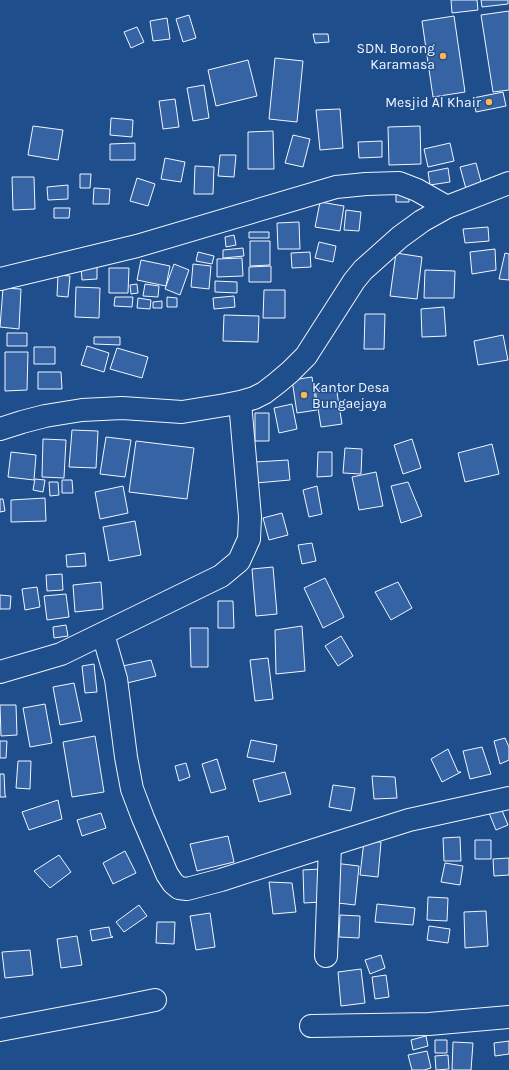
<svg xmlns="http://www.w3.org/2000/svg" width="509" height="1070" font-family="Karla,sans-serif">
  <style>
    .building { fill: #3563a3; stroke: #f2f6ff }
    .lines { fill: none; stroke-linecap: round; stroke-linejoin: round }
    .minor-casing { stroke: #f2f6ff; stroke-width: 24 }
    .minor { stroke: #1f4e8c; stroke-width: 22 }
    .poi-dot { fill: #ffb74d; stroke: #1f4e8c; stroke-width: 1.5 }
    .labels { text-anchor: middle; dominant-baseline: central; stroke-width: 3; stroke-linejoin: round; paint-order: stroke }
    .poi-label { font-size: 14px; fill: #f2f6ff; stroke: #1f4e8c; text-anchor: end }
  </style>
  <rect width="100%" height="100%" fill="#1f4e8c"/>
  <path class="building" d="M451,0h26l1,10 -26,3z
    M481,0h27v4l-26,3z
    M509,11v79l-16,2 -12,-77z
    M189,15l7,23 -13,4 -7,-23z
    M454,16l11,76 -32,5 -11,-76z
    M167,18l3,21 -17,2 -3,-20z
    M137,27l7,15 -13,6 -7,-16z
    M313,34h15l1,8 -14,1z
    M275,58l28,3 -6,61 -28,-3z
    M248,60l9,36 -41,10 -8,-36z
    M204,85l5,33 -16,3 -6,-33z
    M503,92l3,14 -30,6 -3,-14z
    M175,99l4,28 -16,2 -4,-28z
    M340,109l3,39 -23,2 -4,-40z
    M111,118l22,2 -1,17 -22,-2z
    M33,126l30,4 -5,30 -30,-5z
    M420,126l1,38 -32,1 -1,-38z
    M273,131l1,38h-26v-37z
    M293,135l17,4 -7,28 -18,-4z
    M382,141v16l-23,1 -1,-16z
    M135,143v17h-25v-16z
    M450,143l4,18 -26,6 -4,-18z
    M220,155h16l-2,22 -16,-1z
    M165,158l20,4 -4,20 -20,-3z
    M476,163l6,22 -16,4 -6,-22z
    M195,166l19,1 -1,27h-19z
    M448,168l2,14 -20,3 -2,-13z
    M80,174h11l-1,14h-10z
    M12,177h22l1,32 -22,1z
    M137,178l18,6 -7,22 -18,-5z
    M68,185v14l-20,1 -1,-13z
    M94,188l16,1 -1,15h-16z
    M396,194h13v8h-13z
    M320,202l24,4 -4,25 -25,-4z
    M54,208h16l-1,10h-15z
    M346,210l15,2 -2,19 -15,-1z
    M299,222l1,27h-22l-1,-26z
    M488,227l1,14 -24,2 -2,-14z
    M249,232h20v6h-20z
    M234,235l2,10 -10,2 -1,-10z
    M250,241h20v24l-20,1z
    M319,242l17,4 -3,16 -18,-4z
    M243,248l1,8 -21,2v-8z
    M495,249l1,21 -24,4 -2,-22z
    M198,252l16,4 -2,8 -16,-3z
    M310,252l1,15 -19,1 -1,-15z
    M396,253l26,4 -5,42 -27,-3z
    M505,253l4,1v26l-10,-1z
    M242,258l1,18 -26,1v-18z
    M141,260l29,6 -4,20 -29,-6z
    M174,264l15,6 -9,25 -15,-6z
    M193,264l18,2 -2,23 -18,-2z
    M97,266v13l-15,1 -1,-13z
    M271,266v16h-22v-15z
    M109,268h20l-1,25h-19z
    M425,270l30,1 -1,27h-30z
    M58,275l12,1 -2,21 -11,-1z
    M215,281l22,1v11l-22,-1z
    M137,284l1,9 -7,1 -1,-9z
    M145,284l14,2 -1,11 -15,-1z
    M76,287l24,1 -1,30 -24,-1z
    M3,288l18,1 -2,40 -19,-2z
    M264,290h21v28h-22z
    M234,296l1,11 -21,2 -1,-11z
    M115,297h18l-1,10 -18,-1z
    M167,297l10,1v9h-10z
    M138,298l13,2 -1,9 -13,-1z
    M162,301v7h-9v-6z
    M444,307l2,29 -24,1 -1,-28z
    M365,314h20l-1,35h-20z
    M224,315l35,1 -1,26 -35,-1z
    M7,333h20v13h-20z
    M503,335l5,25 -30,5 -4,-24z
    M94,337h26v8l-26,-1z
    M87,346l22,7 -5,19 -23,-7z
    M34,347h21v17h-21z
    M117,348l31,9 -6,21 -32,-9z
    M5,352h23l-1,38 -22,1z
    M38,372h23l1,17h-24z
    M312,377l5,33 -20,3 -5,-33z
    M336,386l6,38 -21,3 -6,-38z
    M292,404l5,25 -18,4 -5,-25z
    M255,413h14v28h-14z
    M72,430l26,1 -2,37 -27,-1z
    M106,437l25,3 -6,37 -25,-3z
    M43,439l23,1 -2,38 -22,-1z
    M412,439l9,29 -18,6 -9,-29z
    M136,441l58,7 -7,51 -58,-7z
    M492,444l7,30 -34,8 -7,-29z
    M345,448l17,1 -1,25 -18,-1z
    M11,452l25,3 -2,25 -26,-3z
    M318,452h14v24l-15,1z
    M288,460l2,20 -34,3 -1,-21z
    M376,472l7,34 -24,4 -7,-33z
    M35,479l10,1 -2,12 -10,-2z
    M62,480h10l1,13h-11z
    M49,482h9l1,13 -9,1z
    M408,482l14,34 -21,7 -10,-37z
    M123,486l5,27 -28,6 -5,-27z
    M317,486l5,28 -13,3 -6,-27z
    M45,498l1,23 -35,1v-22z
    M0,499h3l2,12 -5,1z
    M282,513l6,22 -19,5 -6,-22z
    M135,521l6,34 -32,6 -6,-34z
    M312,543l4,18 -14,3 -4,-19z
    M85,553l1,13 -19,1 -1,-12z
    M273,567l4,47 -21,2 -4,-47z
    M62,574l1,16 -16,1 -1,-16z
    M325,578l19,39 -21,11 -19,-40z
    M101,582l2,27 -28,3 -2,-27z
    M398,582l14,26 -21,12 -16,-28z
    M37,587l3,20 -15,3 -3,-21z
    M66,594l3,23 -22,3 -3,-24z
    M0,595l11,1 -1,13h-10z
    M218,601h15l1,27h-16z
    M66,625l2,11 -14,2 -1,-11z
    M302,626l3,45 -29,3 -1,-44z
    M190,628h18v39h-17z
    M341,636l12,20 -15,10 -13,-20z
    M268,658l5,41 -18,2 -5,-41z
    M151,660l5,16 -33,8 -5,-17z
    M94,664l3,28 -12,1 -3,-27z
    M74,683l8,38 -22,4 -7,-38z
    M45,704l7,39 -22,4 -7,-39z
    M0,705h16l1,30 -16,1z
    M95,736l9,56 -32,5 -9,-55z
    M505,738l4,9v13l-9,4 -6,-23z
    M251,740l26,5 -3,17 -27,-5z
    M0,741h7l-1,17h-6z
    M482,747l9,27 -21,5 -7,-28z
    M448,749l10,23h3l-19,10 -11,-23z
    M217,759l9,30 -15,4 -9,-29z
    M18,761h13l-1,28 -14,-1z
    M186,763l4,14 -11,4 -4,-15z
    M285,772l6,22 -32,8 -6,-22z
    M0,774h4l1,21 1,2h-6z
    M372,776l23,1 2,21 -23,1z
    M333,785l22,3 -4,23 -22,-4z
    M58,800l4,19 -33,11 -7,-18z
    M501,808l7,17 -12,5 -7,-17z
    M101,813l5,15 -24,8 -5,-16z
    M228,836l6,26 -37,9 -7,-27z
    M460,837l1,24h-17l-1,-23z
    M475,840h16v19h-16z
    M364,841l17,1 -3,35 -18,-2z
    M125,851l11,22 -23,11 -10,-21z
    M59,855l12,17 -21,16 -16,-17z
    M509,858v17l-15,1 -1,-17z
    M334,863l25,3 -4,39 -25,-3z
    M445,863l18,3 -3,19 -19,-3z
    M320,869l1,33 -17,1 -1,-33z
    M269,882l23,1 4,29 -23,2z
    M428,897l20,1 -1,23 -20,-1z
    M377,904l38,4 -2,17 -38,-3z
    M139,905l8,11 -23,16 -8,-10z
    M486,911l2,35 -23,2 -1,-36z
    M210,913l5,34 -19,3 -6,-34z
    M340,915l20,1 -1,22 -20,-1z
    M157,922h18l-1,22 -18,-1z
    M429,926l21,3 -2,14 -21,-3z
    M109,927l2,9 2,1 -21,4 -2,-11z
    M77,936l5,29 -21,3 -4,-29z
    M30,950l3,25 -28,3 -3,-26z
    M381,955l4,13 -15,6 -5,-14z
    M361,969l4,34 -24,3 -3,-34z
    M386,975l3,22 -14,2 -3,-22z
    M426,1036l2,10 -15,4 -2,-10z
    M435,1040h12v13h-12z
    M509,1041v13l-14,2 -1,-13z
    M453,1042l20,1 -2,27h-19z
    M427,1051l4,17 -7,2h-12l-4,-15z
    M448,1055l1,14 -13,1 -1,-14z"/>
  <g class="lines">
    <defs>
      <path id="minor" d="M0,279l137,-33 199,-59 30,-3 33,-1 18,7 30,17
        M0,429l22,-7 23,-6 37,-6 40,-2 60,4 43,-7 15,-3 14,-4 10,-5 13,-10 13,-11 16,-16 48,-75 9,-11 37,-33 22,-16 25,-14 62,-24
        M103,634l13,45 10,78 6,32 11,29 24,56 6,9 6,5 8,1 34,-9 109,-35
        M0,672l61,-18 160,-78 18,-15 10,-22 1,-22 -10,-115
        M326,956l4,-111 79,-25 100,-22
        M311,1026l118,-2 80,-7
        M0,1030l111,-21 44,-9"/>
    </defs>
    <use href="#minor" class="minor-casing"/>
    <use href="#minor" class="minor"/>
  </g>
  <g class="poi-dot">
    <circle cx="443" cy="56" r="4"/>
    <circle cx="489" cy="102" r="4"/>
    <circle cx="304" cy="395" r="4"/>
  </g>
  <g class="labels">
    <g class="poi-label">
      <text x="435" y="48">SDN. Borong<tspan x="435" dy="16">Karamasa</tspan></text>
      <text x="481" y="102">Mesjid Al Khair</text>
      <text x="312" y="387" text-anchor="start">Kantor Desa<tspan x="312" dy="16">Bungaejaya</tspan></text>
    </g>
  </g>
</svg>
